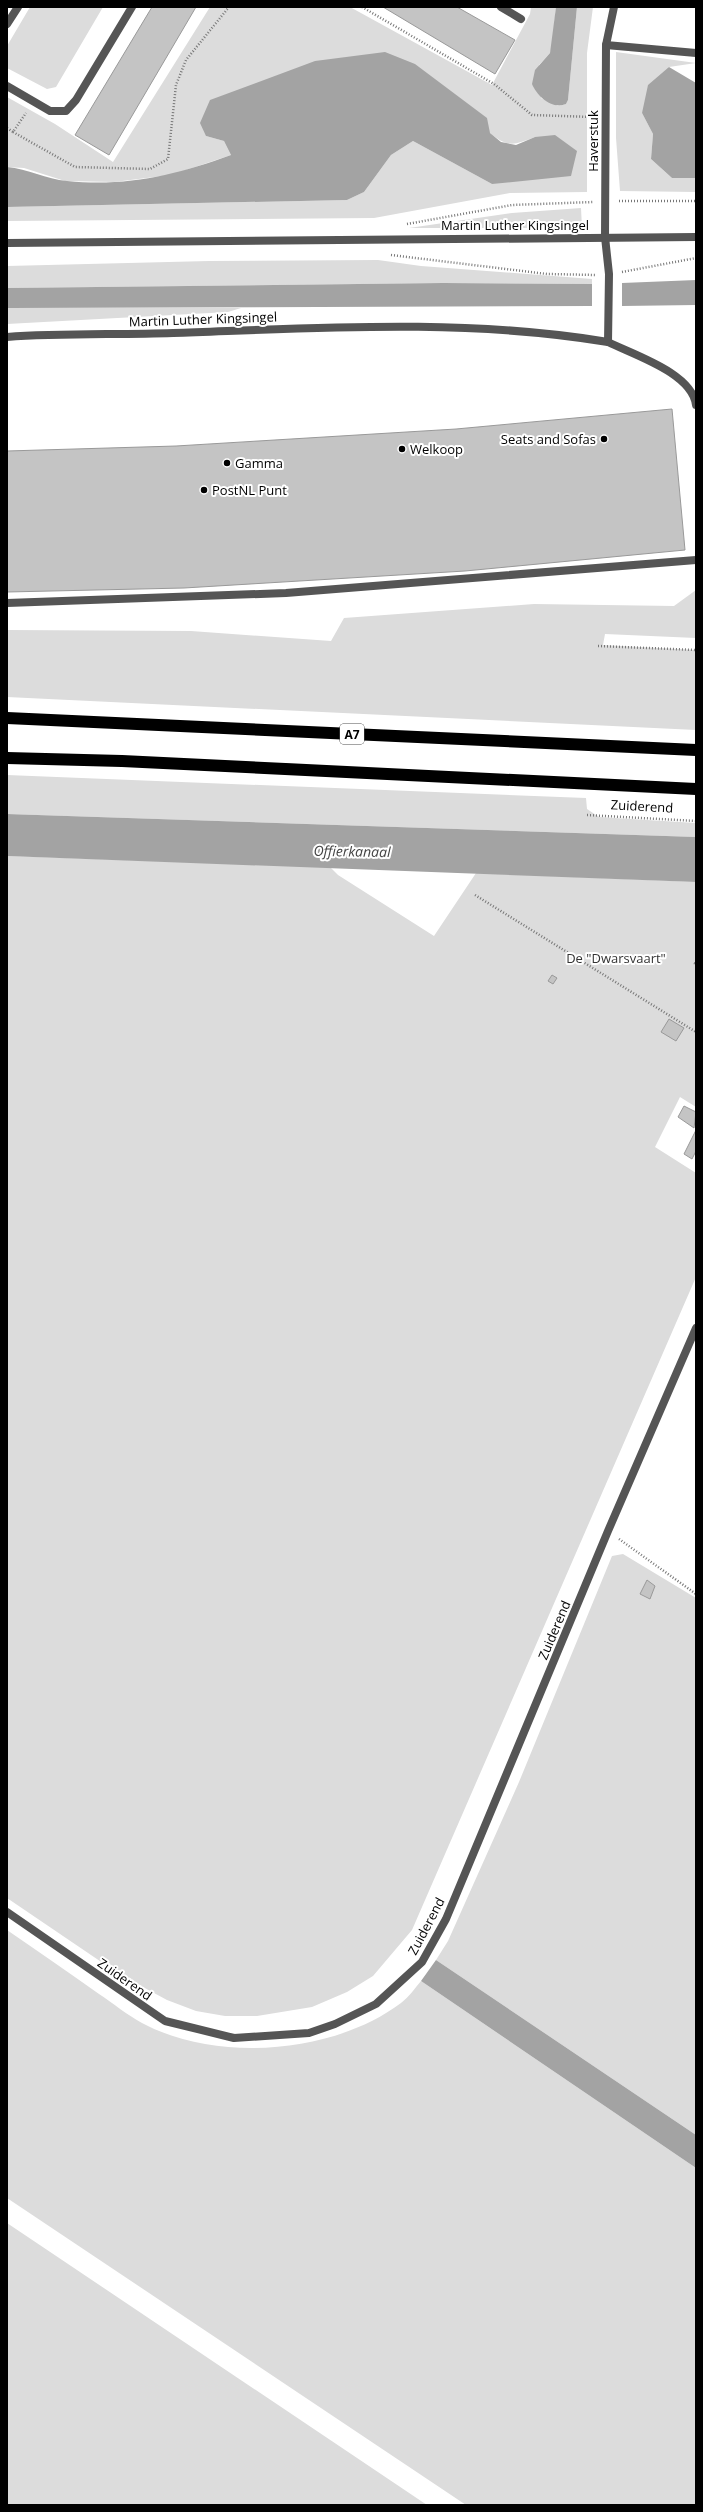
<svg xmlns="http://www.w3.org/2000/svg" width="703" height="2512" font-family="'Open Sans',sans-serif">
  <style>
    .green { fill: #dcdcdc }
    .water { fill: #a3a3a3 }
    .building { fill: #c4c4c4; stroke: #999 }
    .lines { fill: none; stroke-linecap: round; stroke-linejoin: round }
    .path { stroke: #777; stroke-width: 2.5; stroke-dasharray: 1 2; stroke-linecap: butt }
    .service { stroke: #555; stroke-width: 8 }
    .minor { stroke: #555; stroke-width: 8 }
    .tertiary { stroke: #555; stroke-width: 8 }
    .motorway { stroke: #000; stroke-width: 12 }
    .poi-dot { fill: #000; stroke: #fff; stroke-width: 1.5 }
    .labels { text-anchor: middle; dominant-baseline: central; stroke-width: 4; stroke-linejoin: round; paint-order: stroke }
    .shield { fill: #fff; stroke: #4c4c4c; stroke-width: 1 }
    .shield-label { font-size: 12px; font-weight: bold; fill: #000 }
    .street-label { font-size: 13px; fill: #000; stroke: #fff }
    .poi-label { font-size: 13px; fill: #000; stroke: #fff; text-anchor: start }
    .park-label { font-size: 13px; fill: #333; stroke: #fff }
    .water-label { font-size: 14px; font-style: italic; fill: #444; stroke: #fff }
  </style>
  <rect width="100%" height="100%" fill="#fff"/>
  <path class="green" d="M30,7h73l-47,80 -9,2 -40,-21v-22z
    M210,7h140l142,78 38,-71 1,-7h25l-4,40 -2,6 -11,12 2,33 17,8 8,-2 2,-4 9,-93h16l-6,46v139l-77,1 -136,25 -367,3v-14l340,-7 17,-8 27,-37 22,-14 79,43 43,-47c-21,8 -27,11 -45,-4l-284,3 18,5 7,14 -60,20 -57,7 -49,-1 -41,-13 -17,-1v-70l48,27 58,38z
    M616,52l80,11 -27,4 -27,46 11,21 -2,25 21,19h24v14l-76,-1 -4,-53z
    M581,208l1,20h-173l103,-15z
    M378,260l43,6 171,13v5l-149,-1 -436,5v-22l202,-5z
    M7,308h234l-13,4 -221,12z
    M696,590v48l-91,-4 -2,11 93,5v80l-689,-33v-67l184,1 140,10 13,-23 190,-14 140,2z
    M7,775l579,23 1,11 12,8 97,6v14l-689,-23z
    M7,856l323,11 8,8 96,61 42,-63 220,9v225l-16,-10 -25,50 41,26v104l-284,653 -39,46 -26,16 -35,15 -55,9h-32l-29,-5 -29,-11 -48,-26 -112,-76z
    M623,1554l73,44v537l-260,-175 12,-19 71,-159 93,-226z
    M7,1930c31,21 62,43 92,64 14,9 28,21 43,29 75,40 191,31 259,-20 8,-6 14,-15 20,-22l275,187v337h-230l-459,-307z
    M7,2223l420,282h-420z"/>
  <path class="water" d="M556,7h21l-9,93 -2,4c-14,6 -29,-8 -34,-20l3,-14 15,-17z
    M385,52l30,12 72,54 3,15 11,9 15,3 19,-8 20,-2 22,16 -6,25 -79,8 -79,-43 -22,14 -27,37 -17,8 -340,7v-40c21,2 39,12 60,14 60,6 109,-6 164,-26l-7,-14 -18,-5 -6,-13 10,-23 105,-39z
    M669,67l27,16v95h-24l-21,-19 2,-25 -11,-21 6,-28z
    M696,280v25l-74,1v-23z
    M443,283l149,1v22l-585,2v-20z
    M7,814l689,23v45l-689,-26z
    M436,1960l260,175v33l-275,-187z"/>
  <path class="building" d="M152,7h44l-87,148 -34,-20z
    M383,7h74l58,33 -20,34z
    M672,409l13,141 -220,21 -281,17 -177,4v-141l169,-5 280,-17z
    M552,975l5,3 -4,6 -5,-3z
    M669,1019l15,9 -8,13 -15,-9z
    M684,1106l12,6 -2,16 -16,-11z
    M696,1130v21l-4,8 -8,-5z
    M647,1580l8,6 -5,13 -10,-5z"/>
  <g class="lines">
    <path class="path" d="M362,7l132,77 38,31 61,2
      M7,128l6,4 13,-19
      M13,132l62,35 75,2 18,-10 8,-74 10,-25 43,-53
      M619,201h77
      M407,224l105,-19 81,-3
      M391,255l156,19 48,1
      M622,272l74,-14
      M598,646l98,4
      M587,815l109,6
      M475,895l221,137
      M694,963l2,1
      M619,1539l77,55"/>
    <path class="service" d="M501,7l20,12
      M606,45l90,8
      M608,342c26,13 84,31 88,63
      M7,603l279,-10 410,-33"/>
    <path class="minor" d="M7,24l11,-17
      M7,86l43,25h16l10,-11 56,-93
      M7,337c55,-4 111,-2 166,-4 144,-5 292,-15 435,9l1,-68 -4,-37 1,-192 8,-38
      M7,1912l158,109 69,17 75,-5 26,-9 41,-20 46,-42 24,-43 162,-388 88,-203"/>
    <path class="tertiary" d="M7,243l689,-6"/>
    <path class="motorway" d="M7,718l689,32
      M7,758l115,3 574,28"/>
  </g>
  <g class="poi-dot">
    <circle cx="604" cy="439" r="4"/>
    <circle cx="402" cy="449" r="4"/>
    <circle cx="227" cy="463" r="4"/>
    <circle cx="204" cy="490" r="4"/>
  </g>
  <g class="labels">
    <rect class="shield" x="340" y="724" width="24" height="20" rx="3"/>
    <g class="shield-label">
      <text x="352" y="734">A7</text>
    </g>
    <g class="street-label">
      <text transform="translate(593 141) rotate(-90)">Haverstuk</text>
      <text x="515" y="225">Martin Luther Kingsingel</text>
      <text transform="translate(203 319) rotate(-2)">Martin Luther Kingsingel</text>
      <text transform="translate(642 806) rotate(3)">Zuiderend</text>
      <text transform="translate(554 1630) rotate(-67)">Zuiderend</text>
      <text transform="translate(426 1926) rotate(-62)">Zuiderend</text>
      <text transform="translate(125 1979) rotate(35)">Zuiderend</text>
    </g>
    <g class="poi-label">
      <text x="596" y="439" text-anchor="end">Seats and Sofas</text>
      <text x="410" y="449">Welkoop</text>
      <text x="235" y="463">Gamma</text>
      <text x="212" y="490">PostNL Punt</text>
    </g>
    <g class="park-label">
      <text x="616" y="958">De "Dwarsvaart"</text>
    </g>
    <g class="water-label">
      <text transform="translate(352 851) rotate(1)">Offierkanaal</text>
    </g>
  </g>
  <rect width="703" height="2512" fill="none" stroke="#000000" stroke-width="16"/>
</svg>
